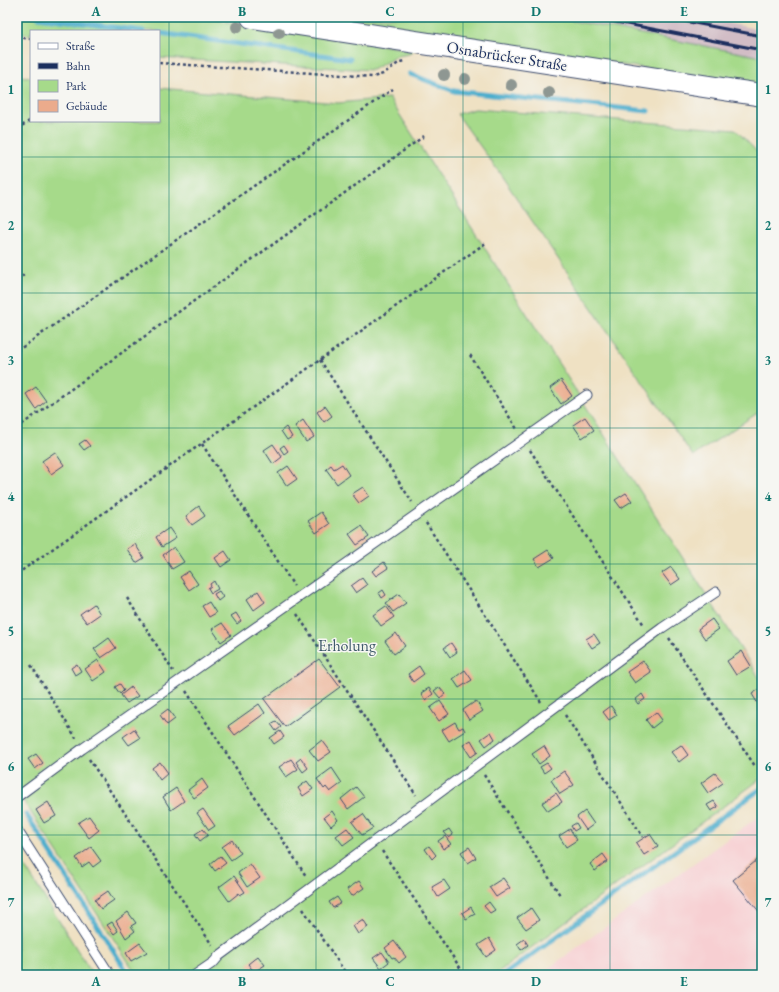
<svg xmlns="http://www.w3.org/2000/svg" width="779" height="992" font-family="'EB Garamond',serif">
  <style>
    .built { fill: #f7cfd2 }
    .industrial { fill: #d2bdc6 }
    .green { fill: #a6da8a; stroke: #608474 }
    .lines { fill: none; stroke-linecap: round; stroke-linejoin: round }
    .stream { stroke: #4eaecd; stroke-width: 5 }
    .building { fill: #ebab8c }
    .lane-casing { stroke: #3b4a6d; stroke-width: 11 }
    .secondary-casing { stroke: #3b4a6d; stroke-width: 24 }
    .path { stroke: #3b4a6d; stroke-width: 2.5; stroke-dasharray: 3 3; stroke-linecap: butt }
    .lane { stroke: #fff; stroke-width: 9 }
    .secondary { stroke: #fff; stroke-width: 22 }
    .rail { stroke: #1b2f5e; stroke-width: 3 }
    .tree { fill: #8e9792 }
    .grid { fill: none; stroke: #0f766e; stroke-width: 1; stroke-opacity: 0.55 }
    .labels { text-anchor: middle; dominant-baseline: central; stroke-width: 3; stroke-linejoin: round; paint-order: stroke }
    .street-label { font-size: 16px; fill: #1b2f5e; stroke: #f6f6f2 }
    .park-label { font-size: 16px; fill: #3e5a69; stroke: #f6f6f2 }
    .neatline { fill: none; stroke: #0f766e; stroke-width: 1.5 }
    .grid-label { font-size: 13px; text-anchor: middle; font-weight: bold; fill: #0f766e }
  </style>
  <rect width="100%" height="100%" fill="#f6f6f2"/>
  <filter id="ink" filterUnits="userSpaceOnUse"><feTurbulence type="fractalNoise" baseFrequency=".025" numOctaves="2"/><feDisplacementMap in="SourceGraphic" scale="8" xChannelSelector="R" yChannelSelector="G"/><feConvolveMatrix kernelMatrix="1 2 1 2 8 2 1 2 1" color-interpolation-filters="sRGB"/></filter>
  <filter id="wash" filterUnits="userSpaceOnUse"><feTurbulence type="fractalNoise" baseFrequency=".012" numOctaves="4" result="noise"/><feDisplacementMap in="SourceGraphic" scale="16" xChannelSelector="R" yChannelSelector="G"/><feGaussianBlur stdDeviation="0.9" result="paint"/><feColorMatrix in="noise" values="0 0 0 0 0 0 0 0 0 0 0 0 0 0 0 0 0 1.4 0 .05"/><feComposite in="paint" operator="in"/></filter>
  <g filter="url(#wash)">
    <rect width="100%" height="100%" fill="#efe1c3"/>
    <path class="built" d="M762,814v161h-223z"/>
    <path class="industrial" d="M552,17h144l66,13v27z"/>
    <path class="green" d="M17,17h182l58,10 156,23 -4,4 -12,2 -25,14 -213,-12v-27h-128v4l-14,-2z
      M306,17h246l210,40v29z
      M17,76l14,1v44h128v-33l179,15 51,-5 373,584v96l-268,197h-357l-120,-184z
      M475,109l260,20 27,28v253l-69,46 -197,-288 -39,-54z
      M17,854l76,121h-76z"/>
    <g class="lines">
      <path class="stream" d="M38,17l105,14
        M159,33l191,26
        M410,74l44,17 194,20
        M26,814l103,161
        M504,975l258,-187"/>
    </g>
    <g id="blocks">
      <path class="building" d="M561,380l11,16 -11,8 -11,-16z
        M36,387l10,14 -10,8 -10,-15z
        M325,406l7,10 -8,6 -7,-10z
        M585,417l9,13 -12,8 -9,-13z
        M303,420l11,17 -8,5 -11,-16z
        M286,427l6,10 -5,3 -6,-9z
        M85,440l5,6 -6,4 -5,-6z
        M273,444l9,13 -9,7 -9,-14z
        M284,445l4,6 -4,3 -4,-6z
        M55,452l9,13 -13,9 -9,-13z
        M342,464l7,11 -12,9 -11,-15 5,-4 3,4z
        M288,466l9,13 -10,7 -9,-13z
        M363,487l6,9 -10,7 -7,-9z
        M626,493l6,8 -11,7 -6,-8z
        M199,506l6,10 -13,9 -6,-9z
        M321,512l8,12 -13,9 -8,-12z
        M361,526l8,11 -12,8 -8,-11z
        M169,528l7,10 -14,9 -6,-10z
        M135,544l9,14 -8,5 -9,-14z
        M174,547l10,15 -12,7 -9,-14z
        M548,550l6,8 -15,9 -5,-8z
        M225,551l6,9 -10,7 -6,-9z
        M384,562l4,6 -12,8 -4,-5z
        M671,567l9,12 -9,6 -9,-12z
        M189,571l9,13 -9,6 -9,-13z
        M362,578l5,7 -11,8 -5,-7z
        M214,581l4,8 -7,4 -3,-5 3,-2 -1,-2z
        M383,590l3,5 -4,3 -3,-5z
        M219,591l4,6 -5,4 -4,-7z
        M258,591l7,11 -11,8 -7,-11z
        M399,594l7,9 -13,9 -7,-9z
        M209,602l7,11 -7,4 -7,-11z
        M94,604l6,10 -13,9 -7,-9z
        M386,606l8,11 -13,9 -8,-11z
        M236,613l5,8 -4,3 -6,-8z
        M712,619l7,10 -14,10 -7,-10z
        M222,623l9,12 -10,7 -9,-13z
        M396,633l9,13 -11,8 -9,-13z
        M594,634l6,9 -8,5 -6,-9z
        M109,638l7,10 -15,10 -7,-9z
        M451,643l6,9 -7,5 -6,-9z
        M742,651l9,15 -15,9 -9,-14z
        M319,659l21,28 -55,40 -21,-28z
        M98,660l8,12 -13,9 -8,-12z
        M643,661l8,11 -16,11 -8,-11z
        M77,664l4,7 -6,4 -4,-7z
        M419,666l5,8 -11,8 -5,-8z
        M465,670l7,10 -13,8 -6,-9z
        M120,684l4,6 -4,4 -5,-7z
        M131,687l7,9 -11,7 -6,-8z
        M439,687l6,7 -5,4 -6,-7z
        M429,688l4,6 -8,6 -4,-7z
        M761,688l1,14 -4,2 -6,-10z
        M642,694l3,5 -7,5 -3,-4z
        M440,701l9,13 -10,7 -9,-13z
        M476,701l7,10 -14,9 -6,-10z
        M259,704l6,9 -30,22 -7,-9z
        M611,706l6,9 -8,5 -6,-8z
        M168,709l7,10 -8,6 -7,-10z
        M656,712l6,8 -10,8 -6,-8z
        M276,721l5,6 -5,4 -5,-7z
        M455,722l4,7 4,-2 2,4 -16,10 -7,-11z
        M134,729l6,9 -11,7 -6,-8z
        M280,731l4,6 -10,7 -4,-6z
        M491,732l4,7 -9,7 -5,-7z
        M322,740l9,12 -13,9 -9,-11z
        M471,740l7,12 -7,5 -8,-12z
        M681,745l7,10 -9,7 -8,-10z
        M544,746l6,10 -11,8 -7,-10z
        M36,754l7,9 -8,6 -7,-10z
        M301,758l7,10 -5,4 -7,-10z
        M291,759l7,10 -12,8 -7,-10z
        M160,762l8,11 -8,7 -8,-12z
        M547,763l4,5 -7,5 -4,-6z
        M332,768l10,15 -12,9 -4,-5 -2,2 -7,-10z
        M564,771l10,14 -14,9 -9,-14z
        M715,773l8,10 -15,10 -7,-10z
        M202,779l6,9 -14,10 -6,-8z
        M307,781l6,8 -10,7 -5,-8z
        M356,787l8,10 -16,12 -7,-10z
        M176,788l8,13 -13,9 -8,-13z
        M556,793l6,9 -14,9 -6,-8z
        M714,801l4,6 -7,4 -4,-6z
        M48,802l8,14 -12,7 -8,-13z
        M203,809l12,17 -6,4 -12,-17z
        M332,811l6,9 -7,6 -7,-9z
        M585,811l9,13 -8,6 -9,-13z
        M363,814l10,14 -11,7 -10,-13z
        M89,816l10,14 -10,8 -11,-15z
        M576,823l3,5 -5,3 -3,-5z
        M347,828l7,9 -11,8 -7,-9z
        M203,829l5,6 -8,6 -5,-7z
        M449,829l4,6 -4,3 -5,-6z
        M570,829l7,11 -11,7 -7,-11z
        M650,834l8,12 -14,9 -8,-12z
        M445,836l6,8 -8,5 -5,-8z
        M232,840l9,13 -10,7 -9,-13z
        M429,846l7,9 -4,4 -7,-10z
        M91,847l10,14 -8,6 -4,-5 -7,5 -6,-9z
        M469,847l7,11 -8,5 -7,-11z
        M603,854l5,7 -13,10 -5,-7z
        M220,856l6,7 -11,8 -5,-7z
        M762,856v59l-29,-35z
        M250,864l10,14 -13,9 -9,-14z
        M234,876l11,16 -5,3 -1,-2 -10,8 -10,-14z
        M503,878l7,10 -14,9 -7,-10z
        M444,880l6,9 -12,8 -6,-10z
        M359,881l5,7 -12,8 -5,-7z
        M108,891l6,9 -13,9 -6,-9z
        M337,897l4,6 -8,5 -4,-6z
        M489,902l6,8 -5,3 -6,-7z
        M471,907l4,7 -9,5 -4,-6z
        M531,908l8,12 -13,9 -9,-11z
        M128,912l8,11 -5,3 4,5 -9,7 -10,-17z
        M363,919l5,8 -10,7 -5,-8z
        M112,922l6,9 -4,3 -7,-9z
        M489,938l7,12 -10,7 -8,-12z
        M524,939l4,6 -7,5 -4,-6z
        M394,941l12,16 -7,6 -5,-6 -2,1 -7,-10z
        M140,943l7,9 -16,9 -5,-8z
        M382,952l7,10 -8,6 -8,-10z
        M258,956l7,9 -11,7 -6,-8z"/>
    </g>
  </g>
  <g filter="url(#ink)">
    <use href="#blocks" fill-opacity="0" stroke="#3b4a6d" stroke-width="1"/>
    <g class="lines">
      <defs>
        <path id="lane" d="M17,797l65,-48 505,-354
          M17,830l93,145
          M195,975l19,-13 5,-6 443,-328 54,-36"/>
        <path id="secondary" d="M252,17l510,78"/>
      </defs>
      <use href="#lane" class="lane-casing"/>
      <use href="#secondary" class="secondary-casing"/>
      <path class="path" d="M17,37l14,2
        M159,63l214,14 10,-3 17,-12 4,-1
        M17,129l14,-9
        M17,280l7,-5
        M17,351l376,-262
        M470,355l47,74
        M320,360l92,142
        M17,428l407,-292
        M202,444l92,142
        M530,450l114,175
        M426,523l115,179
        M17,574l470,-332
        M127,598l46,73
        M297,614l119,181
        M669,638l86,128
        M31,665l45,73
        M186,691l120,185
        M565,715l78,122
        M89,759l123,186
        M484,775l76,120
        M382,851l83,124
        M303,909l44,66
        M17,962l9,13"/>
      <use href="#lane" class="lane"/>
      <use href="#secondary" class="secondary"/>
      <path class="rail" d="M590,17l172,33
        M663,17l99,19"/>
    </g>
    <g class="tree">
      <circle cx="237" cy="27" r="6"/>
      <circle cx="279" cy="33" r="6"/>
      <circle cx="444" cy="75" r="6"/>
      <circle cx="465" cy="79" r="6"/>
      <circle cx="511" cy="85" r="6"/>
      <circle cx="549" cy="93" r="6"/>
    </g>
  </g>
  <path class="grid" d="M169,17v958M316,17v958M463,17v958M610,17v958M17,157h745M17,293h745M17,428h745M17,564h745M17,699h745M17,835h745"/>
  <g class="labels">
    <g class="street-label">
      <text transform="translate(507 56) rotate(9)">Osnabrücker Straße</text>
    </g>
    <g class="park-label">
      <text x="347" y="645">Erholung</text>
    </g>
  </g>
  <rect width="779" height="992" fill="none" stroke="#f6f6f2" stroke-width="44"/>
  <rect x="30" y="30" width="130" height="92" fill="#f6f6f2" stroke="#9ea6b7"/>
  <rect x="38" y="43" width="20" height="6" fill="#ffffff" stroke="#9ea6b7"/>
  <text x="66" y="50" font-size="12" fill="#1b2f5e">Straße</text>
  <rect x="38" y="63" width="20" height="6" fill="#1b2f5e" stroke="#9ea6b7"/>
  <text x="66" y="70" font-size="12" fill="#1b2f5e">Bahn</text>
  <rect x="38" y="80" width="20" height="12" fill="#a6da8a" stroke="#9ea6b7"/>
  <text x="66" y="90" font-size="12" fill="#1b2f5e">Park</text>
  <rect x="38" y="100" width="20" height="12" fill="#ebab8c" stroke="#9ea6b7"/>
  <text x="66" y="110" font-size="12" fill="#1b2f5e">Gebäude</text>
  <rect x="22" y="22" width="735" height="948" class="neatline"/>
  <g class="grid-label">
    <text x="96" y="16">A</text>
    <text x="242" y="16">B</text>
    <text x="390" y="16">C</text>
    <text x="536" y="16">D</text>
    <text x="684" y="16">E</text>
    <text x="11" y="94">1</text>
    <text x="768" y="94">1</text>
    <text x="11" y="230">2</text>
    <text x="768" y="230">2</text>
    <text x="11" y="365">3</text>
    <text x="768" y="365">3</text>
    <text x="11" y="501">4</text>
    <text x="768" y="501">4</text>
    <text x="11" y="636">5</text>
    <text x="768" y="636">5</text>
    <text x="11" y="771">6</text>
    <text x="768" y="771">6</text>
    <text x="11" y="907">7</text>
    <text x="768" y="907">7</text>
    <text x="96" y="986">A</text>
    <text x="242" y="986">B</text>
    <text x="390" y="986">C</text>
    <text x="536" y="986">D</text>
    <text x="684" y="986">E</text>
  </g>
</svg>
